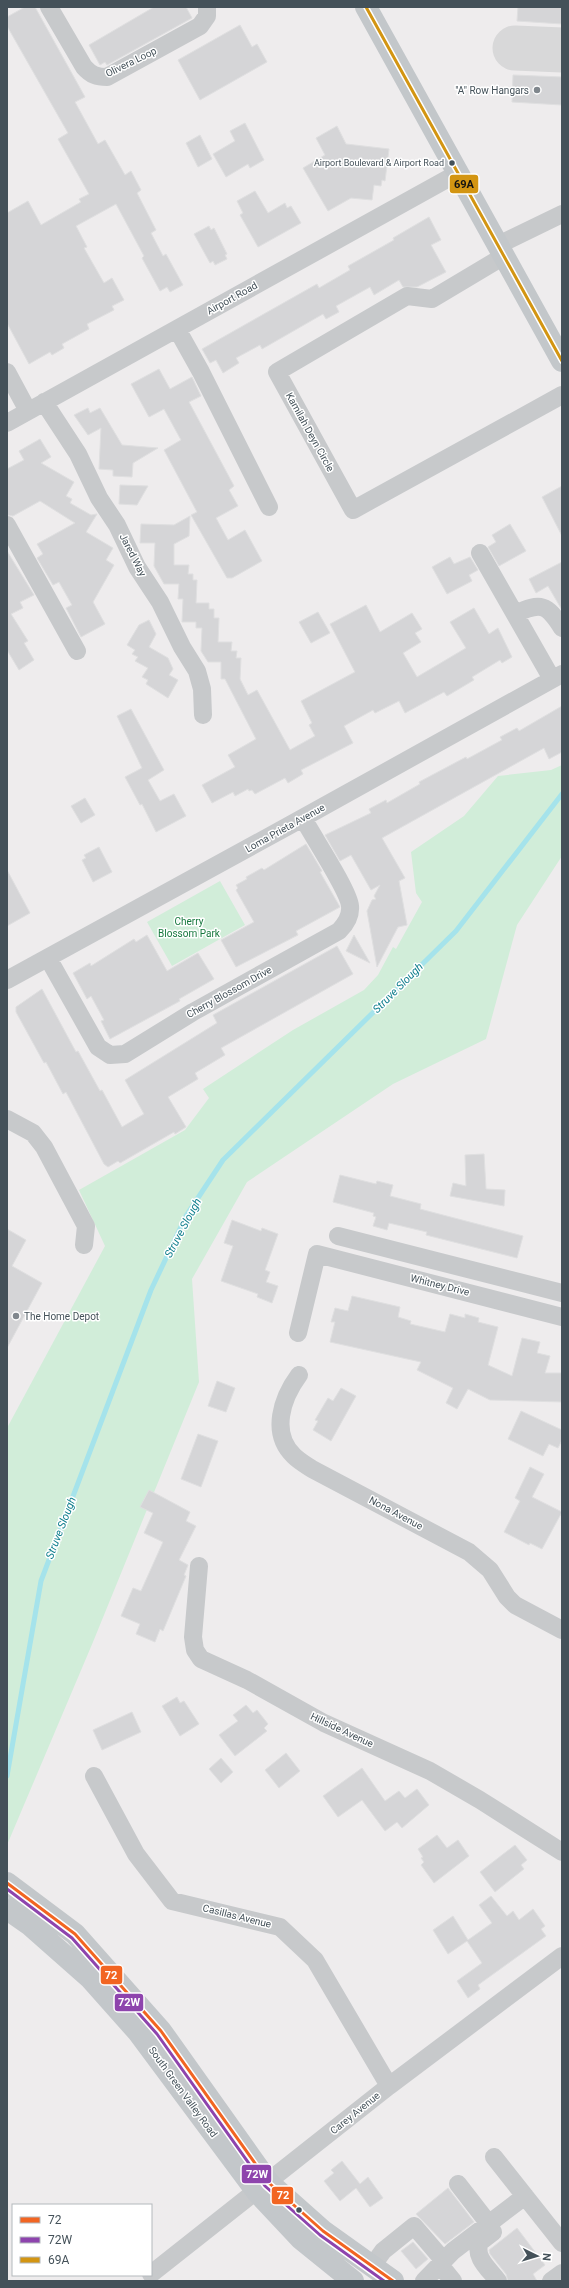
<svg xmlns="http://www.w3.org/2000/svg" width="569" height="2288" font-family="Roboto,sans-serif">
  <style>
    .green { fill: #d1edd9 }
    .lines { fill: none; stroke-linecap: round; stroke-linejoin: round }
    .stream { stroke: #a5e3eb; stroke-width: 5 }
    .taxiway { stroke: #d8d8d9; stroke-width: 45 }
    .building { fill: #d5d5d7; stroke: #dfdfe0 }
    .minor { stroke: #c7c9cb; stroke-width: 18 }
    .major { stroke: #c3c7ca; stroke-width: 22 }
    .bus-1-casing { stroke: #fff; stroke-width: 6 }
    .bus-2-casing { stroke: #fff; stroke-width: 6 }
    .bus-3-casing { stroke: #fff; stroke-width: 6 }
    .bus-1 { stroke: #f26522; stroke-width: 3 }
    .bus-2 { stroke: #8e44ad; stroke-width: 3 }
    .bus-3 { stroke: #d39512; stroke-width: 3 }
    .poi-dot { fill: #80878d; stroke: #fff; stroke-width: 1.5 }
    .bus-dot { fill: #445159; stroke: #fff; stroke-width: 1.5 }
    .labels { text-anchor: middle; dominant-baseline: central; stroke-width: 3; stroke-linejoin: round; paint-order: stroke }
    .bus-label { font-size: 9px; fill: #445159; stroke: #fff; text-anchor: end }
    .street-label { font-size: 10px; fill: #445159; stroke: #fff }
    .poi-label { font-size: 10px; fill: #445159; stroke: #fff; text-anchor: end }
    .park-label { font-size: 10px; fill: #17783e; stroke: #fff }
    .water-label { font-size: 11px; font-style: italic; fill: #0e7e8d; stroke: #fff }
    .line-badge { stroke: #fff; stroke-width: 1.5 }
    .badge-label { font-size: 11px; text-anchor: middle; font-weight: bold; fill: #fff }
    .pale-badge-label { font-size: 11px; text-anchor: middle; font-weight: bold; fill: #111 }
  </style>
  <rect width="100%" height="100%" fill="#eeeced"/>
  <path class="green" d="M562,765v91l-45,69 -31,114 -93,45 -146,98 -55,97 7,103 -106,260 -86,203v-417l98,-182 -26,-56 106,-60 24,-32 -6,-9 90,-59 71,-40 14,-15 15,-28 3,2 26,-47 -6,-9 -5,-41 53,-36 34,-40 53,-6z
    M220,881l25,44 -73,41 -25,-44z"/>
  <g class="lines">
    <path class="stream" d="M7,1776l34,-195 110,-291 35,-74 37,-56 233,-229 106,-137"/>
    <path class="taxiway" d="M515,48l47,2"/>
  </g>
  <path class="building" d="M25,7h10l50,90 -10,5 23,42 7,-4 20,35 6,-4 10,19 -4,3 19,37 -5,3 12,23 3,-2 17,31 -13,7 -3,-5 -7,4 -18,-33 2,-2 -28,-52 -40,22 11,21 -3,1 20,35 8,-5 12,22 -12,6 2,4 -27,14 2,5 -27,15 2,4 -12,7 -2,-3 -21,12 -22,-41v-110l21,-12 13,24 40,-23 -2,-3 10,-5 -31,-55 10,-6 -61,-107v-9z
    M154,7h32l6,11 -85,47 -2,-3 -5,3 -11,-20z
    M518,7h44v17l-45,-3z
    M240,25l12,22 5,-3 10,18 -67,38 -22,-40z
    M513,75l49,2v28l-50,-3z
    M245,123l19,37 -14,8 -2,-4 -22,13 -13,-23 22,-13 -5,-10z
    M337,126l9,18 43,5 -4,32 -3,-1 -1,6 -7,-1 -2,15 -21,-2 -23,13 -25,-43 22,-13 -9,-17z
    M200,135l12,24 -14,8 -12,-24z
    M255,191l13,22 17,-10 2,5 4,-2 10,17 -43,24 -18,-32 3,-2 -6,-12z
    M429,217l12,23 -10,5 15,27 -29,15h-14l-4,-7 -25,15 -4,-8 -34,19 3,6 -13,7 -3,-5 -61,35 -2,-4 -24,13 3,5 -16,10 -7,-13 -6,3 -8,-14 115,-65 2,4 31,-18 -2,-4 46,-26 -1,-2z
    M209,226l2,4 3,-2 13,26 -2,1 2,4 -12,6 -2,-4 -3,2 -16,-29z
    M159,369l11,20 22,-12 9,19 -12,6 45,84 -5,4 9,16 -22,12 12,22 17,-10 17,31 -30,17h-5l-36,-63 6,-3 -33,-62 17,-10 -17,-31 -15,8 -18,-33z
    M88,408l2,5 10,-5 22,37 36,3 -25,15 -1,14 -19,-1v-6l-14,-1 2,-41 -13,7 -14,-20z
    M40,439l11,18 -10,6 33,19 -8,14 6,3 -2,4 21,12 6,-1 -11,18 27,16 -7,12 8,5 -21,37 12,22 -24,13 -15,-29 6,-3 -13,-23 -6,3 -16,-27 6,-4 -6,-10 38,-21 -35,-22 -27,15 -6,-1v-46l17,-9 -5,-9z
    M120,485l28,1 -11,19 -18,-1z
    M562,486v50l-20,-39z
    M190,516l-1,20 -15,8v21h15l-1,9h5v6h4l-1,23h13v6h5v9h5l-1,24h14l-1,9h6l-1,7h5l-1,21 8,16 9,-5 33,60 25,-14 -6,-11 3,-2 -11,-22 54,-29 -25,-48 36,-19 14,27 32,-19 10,16 -7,4 6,9 -18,11 14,24 49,-29 -16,-26 24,-14 15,26 9,-6 14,29 -10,6 -2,-3 -28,17 2,3 -27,16 -3,-4 -39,21 -6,-12 -24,12 -2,-3 -29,16 9,17 -52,27 2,4 -15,9 -3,-5 -30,16 -3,-4 -3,1 -1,-2 -13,7 -2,-4 -21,11 -10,-18 33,-18 -7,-12 28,-16 -31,-60h-4v-17h-13l-7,-11 1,-23h-6v-6h-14l1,-23h-5l1,-15h-15l-10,-18 1,-23h-15l1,-19 33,1z
    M510,524l16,27 -27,15 -11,-19 8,-5 -4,-7z
    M7,551l27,44 -14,7 3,6 -12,6 17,27 -4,2 10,17 -15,10 -12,-20z
    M450,557l4,7 16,-7 8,13 -9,5 3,6 -25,13 -15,-27z
    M562,562v48l-14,-24 -12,7 -7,-14z
    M318,612l12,21 -19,10 -12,-21z
    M149,620l7,14 -7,13 19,11 5,11 -4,6 9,5 -10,18 -22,-14 2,-4 -6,-3 6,-9 -13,-7 3,-4 -6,-3 3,-4 -8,-5 12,-20z
    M562,706v46l-13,7 -5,-11 -162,90 23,40 -6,3 8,44 -9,2 -21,40 -10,-56 5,-11 4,-1 -2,-3 6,-11 -9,5 -20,-35 -11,6 -15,-26 46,-22 -2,-4 17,-9 1,3 33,-19 -1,-2 47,-25 1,2 35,-19 -2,-3 17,-9 2,3z
    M131,709l33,61 -16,10 12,21 14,-7 12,22 -30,16 -14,-28 -2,1 -15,-28 17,-9 -25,-52z
    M85,798l10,17 -14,8 -10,-17z
    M306,844l16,27 -2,1 20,35 -44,24 2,4 -62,32 -15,-27 33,-18 -18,-32 2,-2 -2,-3 11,-6 -1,-2 16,-9 2,2z
    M99,847l13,25 -19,10 -11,-22 4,-2 -2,-3z
    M7,870l23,43 -23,13z
    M147,935l20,36 31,-18 16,26 -35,20 1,2 -70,38 -9,-18 3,-1 -13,-24 -4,3 -14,-26 17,-10 1,3 43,-27 2,3z
    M354,935l16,28 -24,-12z
    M337,946l16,28 -132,74 4,7 -30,18 3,6 -30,18 18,30 -11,7 -1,-2 -54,31 -2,-2 -10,6 -4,-3 -38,-72 -3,2 -17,-32 -2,1 -28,-51v-5l26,-18 34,63 2,-1 22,40 2,-1 20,37 22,-13 -19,-34 92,-57 -4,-8z
    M484,1154l2,35 19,1 -1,16 -54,-10 3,-13 13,3 -1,-31z
    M340,1175l36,9 1,-3 16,4 -3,11 31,8 -1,5 103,27 -6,22 -91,-23 1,-3 -38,-9 -2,7 -14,-4 3,-9 -3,-1 1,-3 -41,-11z
    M232,1220l29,11 1,-3 16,6 -13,36 5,2 -4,10 12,4 -6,17 -15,-6 1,-3 -37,-13 12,-35 -9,-3z
    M7,1229l19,11 -14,26 30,17 -35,65z
    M352,1296l48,11 -2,10 13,4 -1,3 35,8 5,-18 15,4v-4l14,4 -1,4 20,5 -10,38 24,11 10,-38 18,4 -3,11 13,3 -5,17h17v29l-72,-2 -22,-11 -11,20 -11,-6 7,-15 -36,-18 4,-8 -91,-20 5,-20h-4l4,-14 13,3z
    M217,1381l18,7 -9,24 -18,-6z
    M341,1388l15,8 -25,45 -18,-11 5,-9 -3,-1 13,-22 5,3z
    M521,1411l41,19v10l-4,8 -9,-4 -6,12 -35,-17z
    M198,1434l20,7 -17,46 -20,-8z
    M530,1467l14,7 -12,23 30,15 -20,37 -12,-6 -1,2 -25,-13 16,-31 -5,-3z
    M149,1490l41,22 -4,9 10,5 -17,34 9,5 -4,10 2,1 -23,55 -3,-2 -5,13 -19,-8 4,-10 -19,-8 12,-28 8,3 22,-49 -19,-9 9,-20 -13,-6z
    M177,1697l3,6 4,-2 15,23 -19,12 -18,-30z
    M246,1705l7,8 4,-3 11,14 -4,4 3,3 -32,25 -16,-21 19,-14 -5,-6z
    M132,1712l9,20 -39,18 -9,-20z
    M286,1753l14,18 -21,17 -14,-18z
    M221,1758l12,14 -12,11 -12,-14z
    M362,1768l23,33 14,-10 6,7 12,-9 12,16 -27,23 -5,-6 -12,9 -23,-31 -24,17 -15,-21z
    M437,1835l10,13 11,-8 11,16 -35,27 -13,-18 3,-3 -3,-4 2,-1 -5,-8z
    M515,1845l12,15 -6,5 3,4 -29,23 -15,-20z
    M491,1896l16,20 6,-5 6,9 14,-11 12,17 -4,3 5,7 -68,49 2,4 -12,9 -11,-17 25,-18 -15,-22 -19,13 -15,-24 20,-14 15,24 24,-17 -13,-18z
    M342,2161l18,23 8,-7 15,21 -13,9 -14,-19 -16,13 -16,-20 10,-8 -3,-3z
    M448,2188l26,34 -29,22 -29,-30z
    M517,2228l28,37 -12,9 4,7h-29l-2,-7 -16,-20 -1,-4z
    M413,2242l15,17 -12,10 -15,-18z"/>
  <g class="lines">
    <path class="minor" d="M49,7l35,60c7,8 13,10 23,10l93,-51 7,-10v-9
      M498,245l64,-31
      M504,256l-72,43 -25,-3 -130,76 76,138 209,-115
      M177,329l24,43 68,135
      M7,372l21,39
      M44,402l34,52 21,44 18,27 20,42 23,35 22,45 15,24 5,18 1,26
      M7,423l451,-250
      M7,525l70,126
      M480,553l72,126
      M515,614c26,-12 32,-10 47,14
      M48,958l50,89 12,8 15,-1 68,-42 146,-81c7,-7 12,-15 11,-25 -1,-15 -38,-71 -47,-88
      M7,980l283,-155 272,-151
      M7,1119l26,14 11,14 42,79 -2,19
      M338,1236l224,57
      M298,1333l19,-79 245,63
      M299,1375c-17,23 -29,58 -5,81 5,5 12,9 18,13l157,83 21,18 17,27 8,8 47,25
      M199,1566l-6,71 2,13 6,9 46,21 77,43 106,48 50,29 82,52
      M94,1776l42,78 36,47 108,26 35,33 74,126
      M494,2157l68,86
      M458,2184l31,40
      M493,2232l-13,10c-7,15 10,28 18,39
      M373,2265l10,-14 31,-25 30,35
      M440,2265l13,16
      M151,2274l238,-188 173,-130
      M424,2281l29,-30 72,-55
      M551,2281l11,-8"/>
    <path class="major" d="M366,7l196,354
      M7,1883l68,51 86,97 108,152 54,48 70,50
      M7,1909l23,16 60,53 48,54 119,160 44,47 52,42"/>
    <defs>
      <path id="bus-1" d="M7,1883l68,51 86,97 108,152 54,48 70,50"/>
      <path id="bus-2" d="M7,1889l65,49 85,96 108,152 55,49 64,46"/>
      <path id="bus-3" d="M366,7l196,354"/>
    </defs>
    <use href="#bus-1" class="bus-1-casing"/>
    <use href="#bus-2" class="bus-2-casing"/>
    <use href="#bus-3" class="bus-3-casing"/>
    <use href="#bus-1" class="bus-1"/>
    <use href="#bus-2" class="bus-2"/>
    <use href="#bus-3" class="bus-3"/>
  </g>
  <g class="poi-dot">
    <circle cx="537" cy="90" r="4"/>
    <circle cx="16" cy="1316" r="4"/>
  </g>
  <g class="bus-dot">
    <circle cx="452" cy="163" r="3.5"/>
    <circle cx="299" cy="2210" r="3.5"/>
  </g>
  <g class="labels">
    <g class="bus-label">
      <text x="444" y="163">Airport Boulevard &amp; Airport Road</text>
    </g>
    <g class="street-label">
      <text transform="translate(131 62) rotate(-26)">Olivera Loop</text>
      <text transform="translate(232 298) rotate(-29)">Airport Road</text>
      <text transform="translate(310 432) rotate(61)">Kamilah Deyn Circle</text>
      <text transform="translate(133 555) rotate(63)">Jared Way</text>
      <text transform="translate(285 828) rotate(-29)">Loma Prieta Avenue</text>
      <text transform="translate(229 992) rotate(-29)">Cherry Blossom Drive</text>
      <text transform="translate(440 1285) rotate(14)">Whitney Drive</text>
      <text transform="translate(396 1513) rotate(28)">Nona Avenue</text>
      <text transform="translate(342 1730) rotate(25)">Hillside Avenue</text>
      <text transform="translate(237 1916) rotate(14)">Casillas Avenue</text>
      <text transform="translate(183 2092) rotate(54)">South Green Valley Road</text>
      <text transform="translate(355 2113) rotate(-39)">Carey Avenue</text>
    </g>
    <g class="poi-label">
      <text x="529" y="90">"A" Row Hangars</text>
      <text x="24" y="1316" text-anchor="start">The Home Depot</text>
    </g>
    <g class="park-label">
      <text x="189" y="921">Cherry<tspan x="189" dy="12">Blossom Park</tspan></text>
    </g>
    <g class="water-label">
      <text transform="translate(398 988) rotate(-45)">Struve Slough</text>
      <text transform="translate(183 1228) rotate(-62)">Struve Slough</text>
      <text transform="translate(61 1528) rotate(-69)">Struve Slough</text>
    </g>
  </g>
  <g class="line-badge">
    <rect x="449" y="174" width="30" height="20" rx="4" fill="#d39512"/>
    <rect x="100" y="1965" width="23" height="20" rx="4" fill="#f26522"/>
    <rect x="114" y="1993" width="30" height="19" rx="4" fill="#8e44ad"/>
    <rect x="241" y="2164" width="31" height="20" rx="4" fill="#8e44ad"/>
    <rect x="271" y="2186" width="23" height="19" rx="4" fill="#f26522"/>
  </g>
  <g class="badge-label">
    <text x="111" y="1979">72</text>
    <text x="129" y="2006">72W</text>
    <text x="257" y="2178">72W</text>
    <text x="283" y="2199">72</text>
  </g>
  <g class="pale-badge-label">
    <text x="464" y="188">69A</text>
  </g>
  <rect width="569" height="2288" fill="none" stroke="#445159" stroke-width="16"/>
  <rect x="12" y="2204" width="140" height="72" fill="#ffffff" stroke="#b4b9bd"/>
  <rect x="20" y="2217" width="20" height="6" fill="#f26522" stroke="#b4b9bd"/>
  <text x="48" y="2224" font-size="12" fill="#445159">72</text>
  <rect x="20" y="2237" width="20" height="6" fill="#8e44ad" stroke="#b4b9bd"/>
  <text x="48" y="2244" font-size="12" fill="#445159">72W</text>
  <rect x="20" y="2257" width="20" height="6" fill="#d39512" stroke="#b4b9bd"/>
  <text x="48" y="2264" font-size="12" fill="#445159">69A</text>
  <g transform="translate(537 2256) rotate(95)" stroke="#ffffff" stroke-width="3" paint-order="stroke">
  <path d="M0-3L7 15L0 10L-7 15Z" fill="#445159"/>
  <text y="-6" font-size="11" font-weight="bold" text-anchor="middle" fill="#445159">N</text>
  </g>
</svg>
